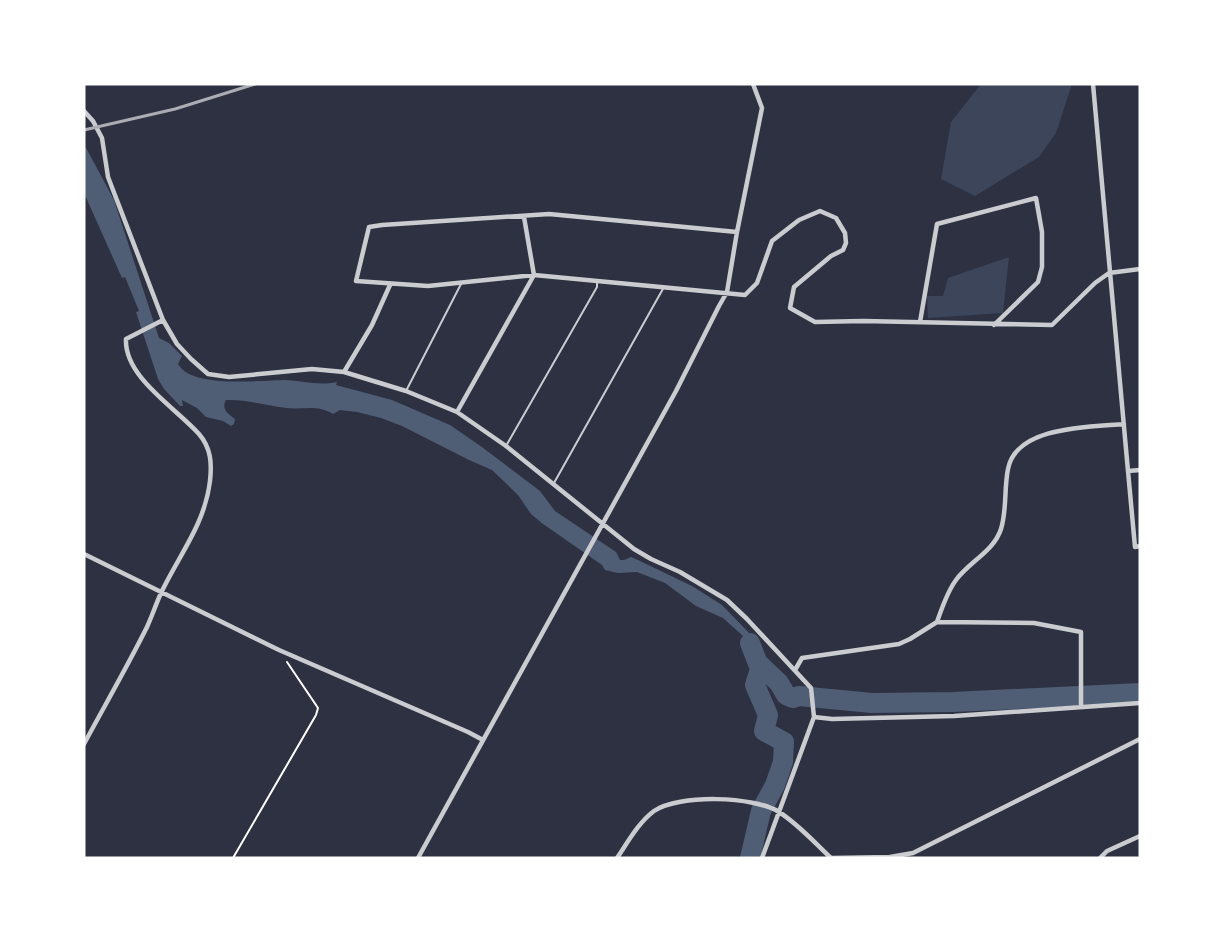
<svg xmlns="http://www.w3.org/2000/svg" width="1224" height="942" font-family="Arial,sans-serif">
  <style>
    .green { fill: #3c4559 }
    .water { fill: #4f5d75 }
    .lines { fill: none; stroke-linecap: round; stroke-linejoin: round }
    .river { stroke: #4f5d75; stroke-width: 20 }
    .path { stroke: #fff; stroke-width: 2 }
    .service { stroke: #caccd0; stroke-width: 2 }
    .minor { stroke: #caccd0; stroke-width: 4.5 }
    .rail { stroke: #abadb3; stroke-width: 3 }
  </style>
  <rect width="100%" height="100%" fill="#2d3142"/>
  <path class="green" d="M981,84h91l-16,49 -17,24 -64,39 -34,-17 10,-57z
    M1009,257l-6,56 -75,5 -1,-22h16l5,-18z"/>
  <path class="water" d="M84,144l30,56 45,138 10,5 13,13 -4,8c14,25 83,16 108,16 17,1 33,6 51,2l-1,3 56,15 58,25 32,22 58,44 15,20 61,41 4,8h4l7,-3 7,3 54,26 30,19 29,30 13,31 -8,4 -2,-11 -7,-9 -4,-14 -20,-18 -27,-12 -31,-23 -28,-11 -19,1 -13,-3 -3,-5 -59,-41 -12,-10 -13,-19 -26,-25 -23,-10 -67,-34 -21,-8 -24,-6 -17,-2 -7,4c-16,-10 -29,-4 -46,-6 -21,-2 -40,-9 -61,-8 -5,9 2,14 9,19l-1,5 -3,2 -8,-5 -17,-4 -9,-9 -15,-8 1,6h-3l-16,-17 -6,-10 -22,-67 3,-1 -14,-34 -3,1 -38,-85z"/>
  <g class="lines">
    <path class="river" d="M750,643l10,26 -5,16 13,30 -4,16 20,11 -1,20 -8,23 -14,26 -11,47
      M759,664l20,19 7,12 7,3 6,-2 73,7 81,-1 187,-9"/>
    <path class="path" d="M233,858l83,-143 2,-7 -31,-46"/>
    <path class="service" d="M406,391l55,-107
      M506,446l91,-159v-6
      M554,483l110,-196"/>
    <path class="minor" d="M1093,84l35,387 12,-1
      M84,111l9,10 9,17 6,39 55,143 14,24 14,15 17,15 21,3 83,-8 32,3
      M737,232l-188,-18 -167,11 -13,2 -13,54 72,5 106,-11 211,20 12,-12 15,-42 27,-21 21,-9 16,7 9,15 1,10 -3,7 -12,6 -37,31 -4,21 25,14 48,-1 189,4 43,-42 14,-10 31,-4
      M390,285l-18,40 -28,47 62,19 51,21 49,34 128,103 17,10 29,13 47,28 20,19 64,69 3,29 -52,141
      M920,322l17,-98 99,-26 6,34v35l-4,15 -44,43
      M457,412l77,-137 -10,-58
      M1128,471l7,76 5,-1
      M84,554l195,96 189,82 15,8
      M937,622c5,-14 10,-30 19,-42 13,-18 38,-29 45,-51 6,-19 3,-41 7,-60 8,-43 82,-42 116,-45
      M795,670l7,-12 97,-14 11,-5 27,-17 97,1 47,9v73
      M814,717l18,2 122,-3 186,-13
      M84,744c21,-39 43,-77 63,-117 5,-11 9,-23 14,-34 18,-38 44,-69 49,-112 2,-18 1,-33 -11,-47 -23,-26 -75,-57 -73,-95l37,-19
      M418,858l258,-467 43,-85 8,-14 10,-60 25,-124 -9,-24
      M617,858c11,-16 21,-35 37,-47 25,-17 100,-15 125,1 19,12 36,31 52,46l59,-1 23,-4 227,-114
      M1100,858l7,-7 33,-15"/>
    <path class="rail" d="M84,130l91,-21 80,-25"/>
  </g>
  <rect width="1224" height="942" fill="none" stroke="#ffffff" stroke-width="171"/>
</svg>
